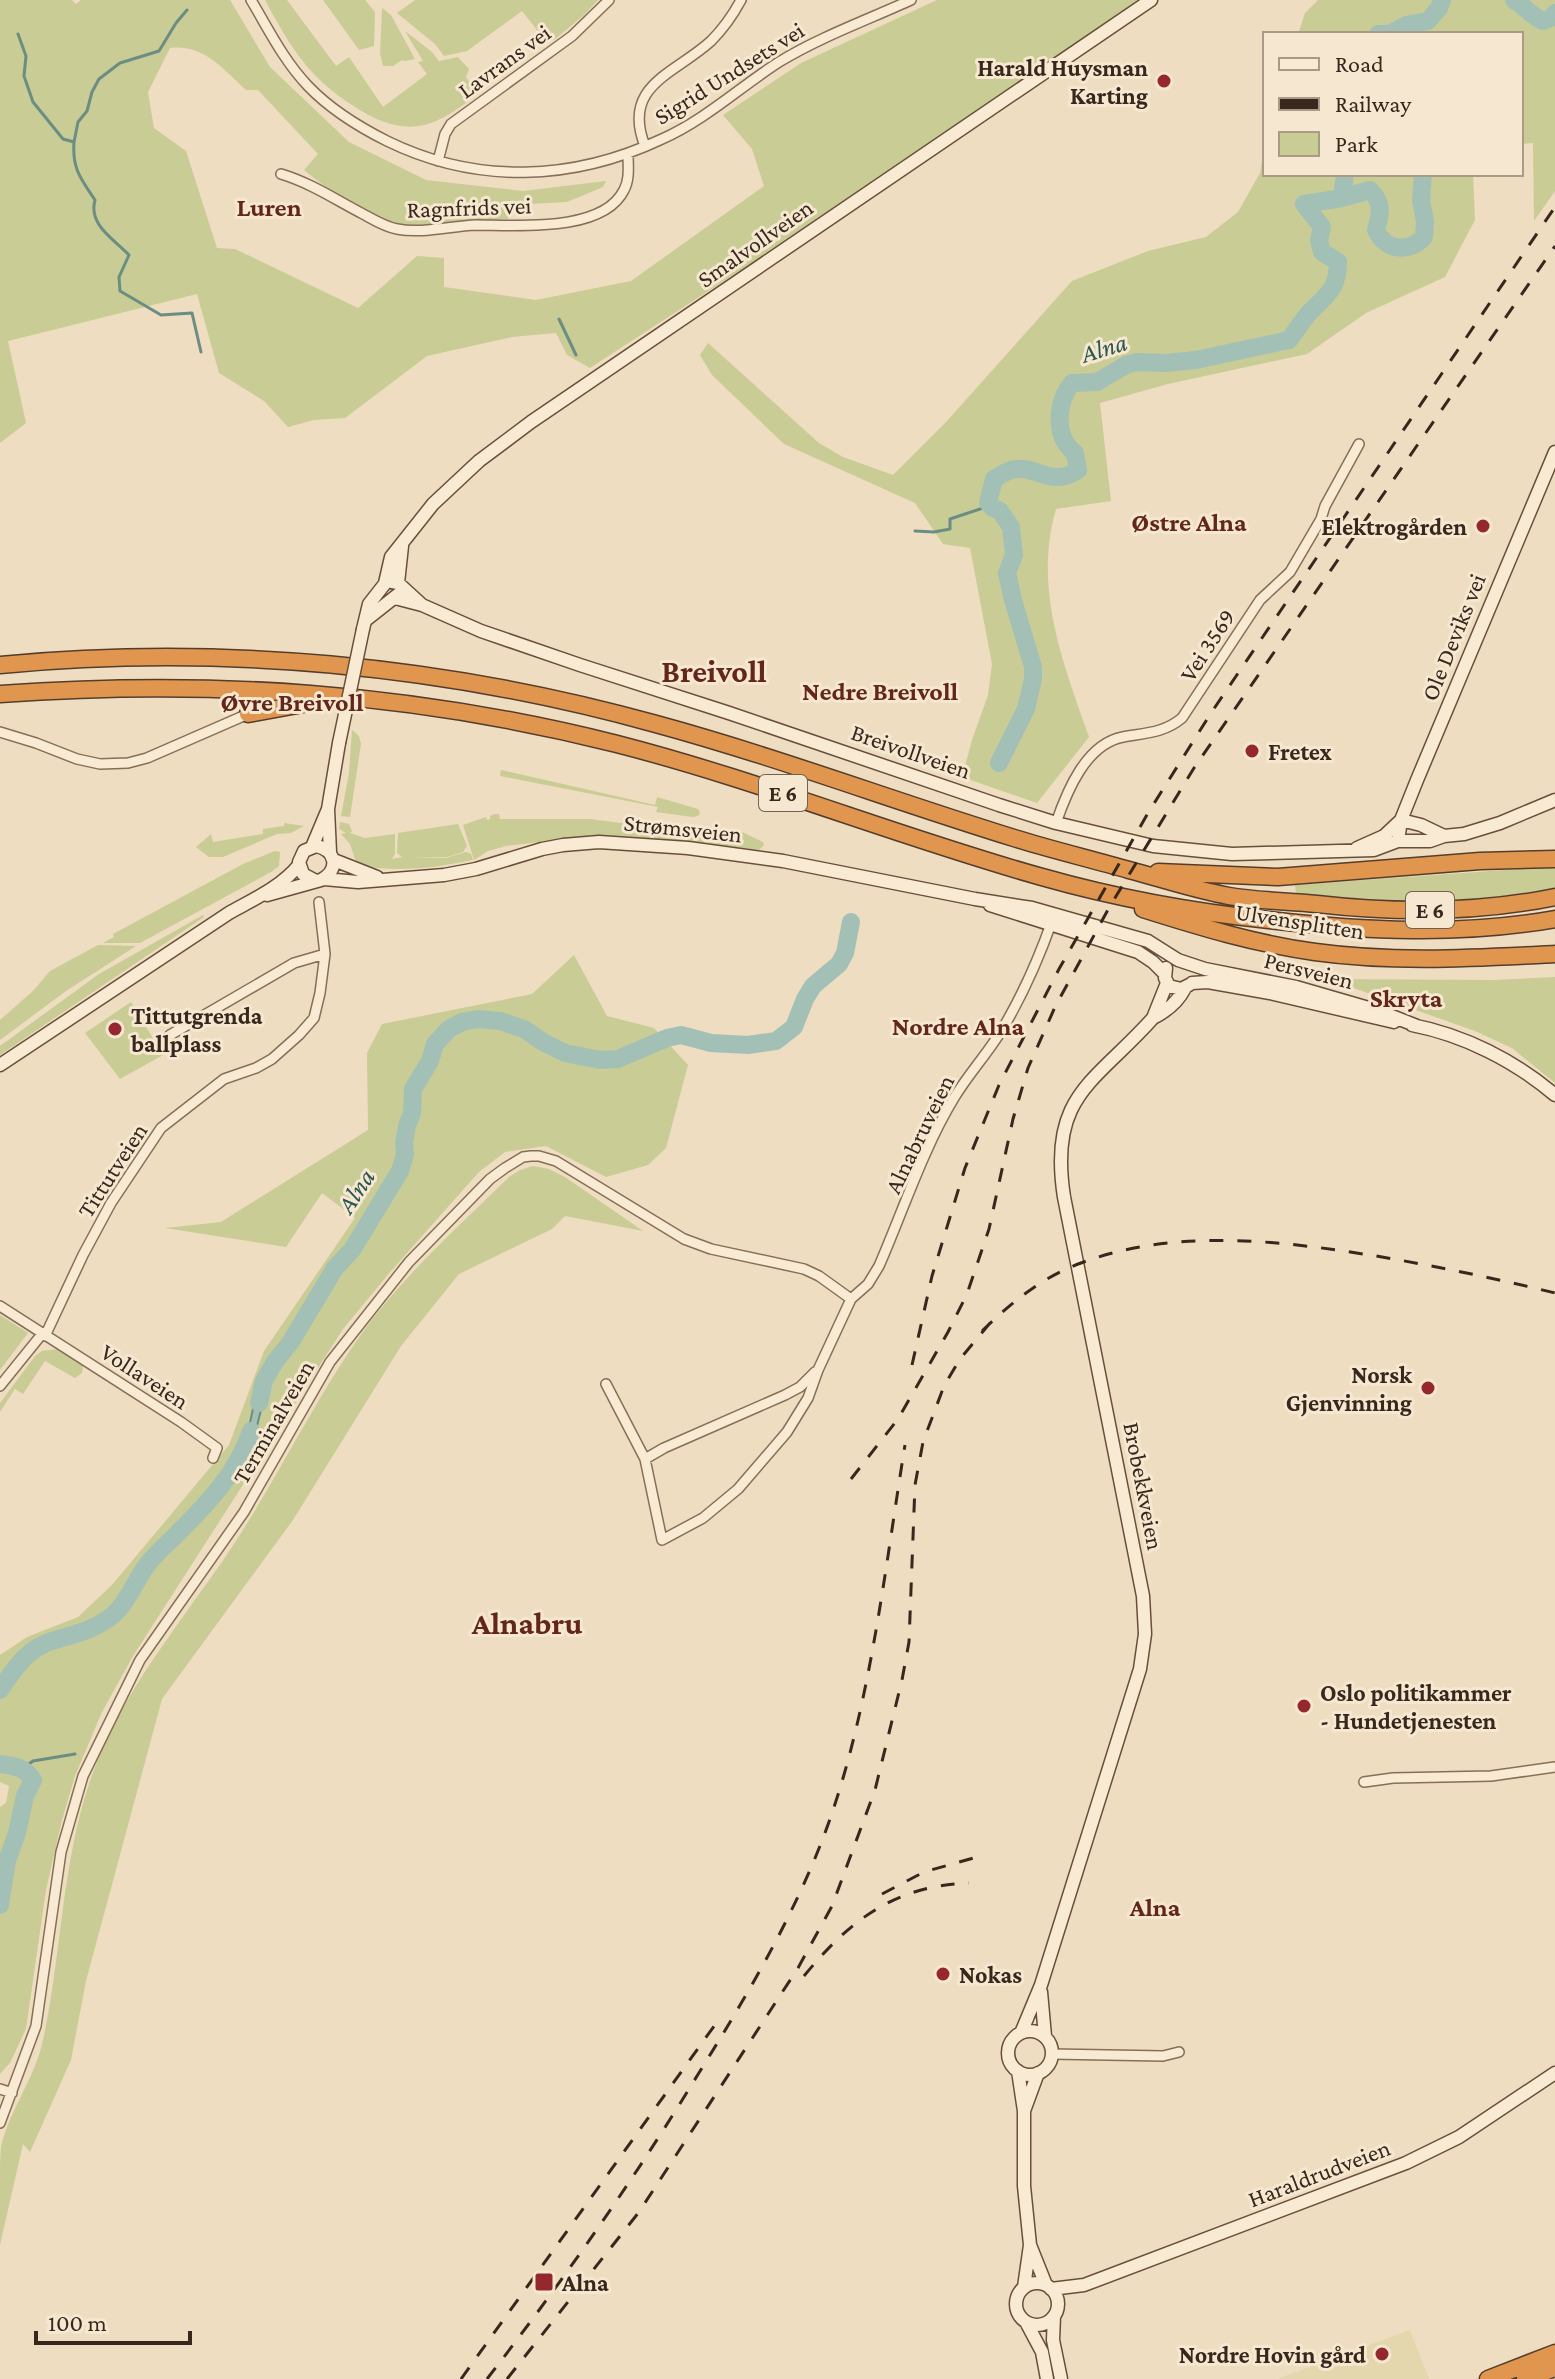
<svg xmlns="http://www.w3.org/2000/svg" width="1555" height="2379" font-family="'Crimson Pro',serif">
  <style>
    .farmland { fill: #e4d7ad }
    .green { fill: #c9cc94 }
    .water { fill: #a3c0b6; stroke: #6a8e83; stroke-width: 2 }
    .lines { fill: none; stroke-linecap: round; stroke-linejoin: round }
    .stream { stroke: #6a8e83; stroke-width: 3 }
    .river { stroke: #a3c0b6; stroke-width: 18 }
    .street-casing { stroke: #876e58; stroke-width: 12 }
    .secondary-casing { stroke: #694f3b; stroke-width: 15 }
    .highway-casing { stroke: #553d2c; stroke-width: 19 }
    .street { stroke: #f9ebd3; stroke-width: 9 }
    .secondary { stroke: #f9ebd3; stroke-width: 12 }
    .highway { stroke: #e0964f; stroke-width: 16 }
    .rail { stroke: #37271c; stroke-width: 3; stroke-dasharray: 14 14; stroke-linecap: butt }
    .secondary-bridge-casing { stroke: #694f3b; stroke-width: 15; stroke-linecap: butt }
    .secondary-bridge { stroke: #f9ebd3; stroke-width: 12 }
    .poi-dot { fill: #97272f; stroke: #f6e8d0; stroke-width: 3 }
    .labels { text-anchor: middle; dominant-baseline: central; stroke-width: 6; stroke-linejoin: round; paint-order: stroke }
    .shield { fill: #f6e8d0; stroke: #706152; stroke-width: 2 }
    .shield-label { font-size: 22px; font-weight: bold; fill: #37271c }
    .street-label { font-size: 24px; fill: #37271c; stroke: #f6e8d0 }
    .poi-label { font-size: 24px; font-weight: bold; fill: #37271c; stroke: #f6e8d0; text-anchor: start }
    .neighbourhood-label { font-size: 26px; font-weight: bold; fill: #64261b; stroke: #f6e8d0 }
    .water-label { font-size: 26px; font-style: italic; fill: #2b5751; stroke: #f6e8d0 }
    .district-label { font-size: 32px; font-weight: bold; fill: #64261b; stroke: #f6e8d0 }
  </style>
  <rect width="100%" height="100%" fill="#eeddc0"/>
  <path class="farmland" d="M1410,2330l19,49h-152z"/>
  <path class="green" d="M0,0h72l4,4 5,-4h149l40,67 79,75 77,38 97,11 83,-10 -3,6 -36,15 -57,3 -2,14c-30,2 -70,8 -100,6 -35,-2 -77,-33 -104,-55l14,-16 -60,-64h-12c-23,-21 -42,-46 -76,-42l-22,44 6,36 32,23 31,97 18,1 123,59 59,-52 27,2v29l92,13 95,-19 133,-95 -12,-37 -29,-34 78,-52 136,-63h213l-64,45 -496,323 -23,-13 -11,-22 -44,4 -85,19 -82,62 -31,2 -26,7 -24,-26 -45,-28 -22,-79 -189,47 18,82 -26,20z
    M265,0h22l49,66 13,-9 34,50 44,-33 -9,-12 5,-1 -18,-30 27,21 7,9 19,-4 11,12 -3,8 12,17c-18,13 -37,29 -59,32 -22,3 -41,-5 -59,-16 -50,-30 -68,-60 -95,-110z
    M323,0h42l10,12 -1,34 -15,4z
    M415,0h183l-14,15 -30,25 -17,-10 -15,-19 -55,40 -23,5 -9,-12 -38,-31z
    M1318,0h237v191l-21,30 -1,-78 -12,1v-110h-223l7,-21z
    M382,8l9,7 24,44 -10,2 -3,-1 -9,6h-10l-3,-12z
    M1265,143v31h208l2,46 -30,57 -79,36 -59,41 -139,30 -68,19 11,98 -55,8c-23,79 7,154 33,228l-52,66 -75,-26 10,-37 16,-45 4,-31 -22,-116 -27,-4 -28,-41 -131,-59 -72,-69 -12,-20 8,-12 111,100 24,14 50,18 54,-54 125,-140 76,-30 58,-14 32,-25 22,-39z
    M352,730l7,6 2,8 -11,73 -9,-1 8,-43z
    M501,770l154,35 2,-8 41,12 2,4 -2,3 -5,1 -37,-5 2,-5 -158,-31z
    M495,814h4l1,5h90l116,15 8,-5 13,1 1,2h14l21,10 1,3 -5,5 -77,-9 -91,-5 -85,10 -18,5 -14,9 -11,-35 23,-8 1,3 3,-1v-3z
    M340,822l9,2 3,7 -2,2 15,5 30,-4v20l-3,5 10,-2 -5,-4 1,-20 60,-9 9,22 -4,6 -16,5h-37l36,1 20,-6 5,2 2,6c-38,8 -77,13 -116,5l-7,-21 -9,-10 5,-1 -7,-4z
    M284,823l20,3 -13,7 -14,1 -54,23h-14l-13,-10 15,-13 2,8 50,-8v-5l21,-3z
    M275,851l5,1 -1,14 -8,6 -131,71h-37l11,-6 -1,-3 130,-70z
    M1532,868h23v20c-86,17 -172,14 -259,5l-1,-8z
    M203,915l1,2 -204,138v-9l99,-72z
    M98,945l38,1 -70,45 -66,49v-20l33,-29 17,-20z
    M574,955l33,61 47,12 34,37 -22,83 -18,17 -42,12 -60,-31 -41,6 -26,20 -88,99 -48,58 -210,327 -31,56 -27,64 -13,44 -16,70 -20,139 -16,34 -10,11v-267l6,-4 3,-17 -9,-4v-127l27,-18 51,-20 34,-32 117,-140 35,-94 91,-133 -33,-25 -36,54 -121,-19 56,-6 147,-92 -1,-77 15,-29 150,-30z
    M1555,977v106l-43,-35 -37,-17 -147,-52 165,1z
    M131,1002l32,53 -43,24 -35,-46z
    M533,1166l16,3 16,8 78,54 -78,-15 -13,13 -93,45 -58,72 -108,174 -131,179 -76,282 -15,79 -41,92 -7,-8 -23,101c0,-23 0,-45 0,-67 0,-10 0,-21 1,-31 9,-38 34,-69 42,-107 19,-87 18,-173 47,-259 30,-88 91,-158 142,-234 46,-70 82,-146 130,-214 42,-58 96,-106 147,-156l11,-7z
    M0,1315l28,18 -28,37z
    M58,1349l25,16 -1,8 -7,5 -30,-17 -22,33 -8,-5 -15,23v-9l35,-47 7,-5z"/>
  <path class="water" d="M259,1379l9,3 -11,44 -10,31 -9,-4 12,-30z"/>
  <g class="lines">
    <path class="stream" d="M18,34l8,22 -2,20 9,26 30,37 11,3c-2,27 7,37 21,58 -7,25 19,39 34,55l-10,22 1,14 41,24 31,-2 9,39
      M74,142l4,-20 9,-11 5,-19 7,-13 21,-16 39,-12 17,-28 11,-13
      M559,319l17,36
      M915,531l19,1 16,-3v-10l39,-13
      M22,1769l11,-8 42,-7"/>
    <path class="river" d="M1514,0c11,6 18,17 29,21l10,-4 2,-4
      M1378,34h12l16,-9 22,-4 11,-13 3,-8
      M1342,198l28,-8c13,13 11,23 6,40 9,21 33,23 48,7l1,-15 -4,-22 2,-26
      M999,763l27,-54 7,-30v-12l-20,-67 -6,-27 7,-18 -3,-28 -11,-16 -7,-3 -5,-5 6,-24c5,-3 11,-7 17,-9 24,-7 40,19 67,0l-3,-17c-21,-16 -19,-50 -3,-70l25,-1 29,-17 10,-3 30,1 30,-3 93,-20c7,-9 13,-19 20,-27 17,-18 29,-23 29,-51l-16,-10 -3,-12 3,-13 -18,-23 38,-6 3,-24
      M259,1403l5,-22 10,-18 16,-20 45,-75 17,-18 48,-79 5,-16 -1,-12 3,-17 5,-13 1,-24 17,-28 5,-17 14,-15 13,-7 15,-3 23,2 24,8 19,13 22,11 35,7 18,-1 49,-21 14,-3 30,8 37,2 28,-4 18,-14 11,-28 8,-13 26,-22 6,-11 6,-31
      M0,1690c13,-19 27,-42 52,-49 23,-7 41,-10 61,-26 15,-13 22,-34 34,-50 8,-11 20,-21 30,-31 30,-30 61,-62 74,-103
      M0,1764c14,2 25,3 33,16l-8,16 -8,37 -10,28 -7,44"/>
    <defs>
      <path id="street" d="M251,0c18,30 33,61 57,86 22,23 51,41 79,55 90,44 186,40 275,-2 43,-19 78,-52 117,-77 41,-25 88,-42 132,-62
        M645,146c-24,-61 30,-72 66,-105 12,-12 22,-26 30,-41
        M438,161l7,-27 6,-10 121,-88 37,-36
        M281,174c30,9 55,26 82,40 11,6 22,13 34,15 25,5 53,-3 79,-4 40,0 127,8 148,-35 6,-11 4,-24 4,-36
        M0,732l36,11 41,16 23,5 28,-1 19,-5 101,-44
        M1056,823c11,-32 30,-79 67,-86 22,-4 41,-4 59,-19l78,-118 30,-28 31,-53 4,-13 34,-62
        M170,1035l124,-72 31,-9
        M0,1306l181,116 36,26 -4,10
        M45,1336l38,-81 28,-52 50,-75 63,-49 32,-11 16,-9 27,-24 15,-17 6,-25 5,-39 -6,-52
        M606,1384l39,75 17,81 41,-22 35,-29 49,-57 21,-34 10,-28 33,-71 17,-15 11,-18c24,-55 44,-117 75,-168 15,-25 35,-46 49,-70 20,-34 36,-70 49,-107
        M0,1386l42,-52
        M645,1459l19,-11 121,-53 15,-8 15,-15
        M1364,1782l29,-4 98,-2 64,-9
        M1052,2054l111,2 16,-4
        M0,2089l12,4
        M0,2123l36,-97 25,-174 22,-76 57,-116 104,-148 86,-150 79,-100 81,-83 15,-11 18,-11 8,-1h8l17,5 128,78 27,10 93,20 15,7 32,23"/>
      <path id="secondary" d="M385,583l6,-26 42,-53 46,-43 52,-39 620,-422
        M398,583l4,-37
        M395,598l27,7 59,26 99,34 149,48 270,92 57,18 97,23 79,8 142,-4 24,-9h32l14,-5 20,-2 36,-11 55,-23
        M367,619l33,-26
        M363,629l6,-25 18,-23 11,2 24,22
        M1401,820l20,5 23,11
        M1398,841l3,-21 16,-40 138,-328
        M312,847l16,-38
        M1357,848l27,-12 17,-16
        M330,852l-2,-43 11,-66
        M334,860l43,17
        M324,879l34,3 86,-7 32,-6 66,-20 21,-4 36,-3 89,6 95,13 192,38 57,9 116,33 30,19 27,9 91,18 83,24 38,15
        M267,895l54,-15c19,-10 15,-30 -5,-34l-12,5 -5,11 4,12 13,7
        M990,905l148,47 15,10 11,11
        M1166,968l-1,10 4,8 12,3 8,-4
        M1192,983l16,-1 62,11 124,29
        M1153,1018l14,-35
        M1412,1025c52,10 103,36 143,70
        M0,1065l229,-152c25,-14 52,-26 70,-48
        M1041,1992l4,44
        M1008 2053a22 22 0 1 1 44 0a22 22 0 1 1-44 0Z
        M1021,2033l20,-48 99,-316 5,-35 -2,-38 -79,-399c-16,-102 31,-114 89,-179 14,-7 25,-16 32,-30
        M1018,2071l6,40v75l6,59 16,40
        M1024,2111l14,-38
        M1016 2304a21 21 0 1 1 42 0a21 21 0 1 1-42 0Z
        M1024,2287l6,-42
        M1051,2289l33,-4 322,-122 53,-26 96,-64
        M1054,2316l-1,24 8,39
        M1026,2322l16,30 5,27"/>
      <path id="highway" d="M0,665c219,-21 444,0 656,59 121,33 238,77 358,114 38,12 77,21 115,32 34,9 66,20 100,26 29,5 59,5 88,8 79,9 160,9 238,-7
        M0,694c211,-15 411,-2 617,50 144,37 282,93 425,133 74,21 151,35 227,43 95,11 191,16 286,-1
        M248,714l77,-14
        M1158,872l120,5 202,-16 75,-2
        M1143,909c57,18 113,35 172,43 80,11 160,6 240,2
        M1488,2379l67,-26
        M1525,2379l30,-11"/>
    </defs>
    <use href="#street" class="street-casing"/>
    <use href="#secondary" class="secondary-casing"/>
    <use href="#highway" class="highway-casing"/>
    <use href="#street" class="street"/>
    <use href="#secondary" class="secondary"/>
    <use href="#highway" class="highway"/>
    <path class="rail" d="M982,1331c29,-28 60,-54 99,-68 95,-36 203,-22 301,-6 58,10 116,22 173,36
      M912,1365l20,-89 33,-108 34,-83 60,-116 89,-156 63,-100 344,-506
      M851,1479l47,-60 50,-87 19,-38 22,-65 24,-110 15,-51 27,-61 55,-101 84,-138 361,-522
      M882,1894l42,-22 53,-15
      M804,1976c46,-56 90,-90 165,-93
      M461,2379l261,-364
      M487,2379c75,-97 146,-198 210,-303 51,-82 101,-166 133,-257 41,-118 55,-251 75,-374
      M507,2379l132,-167 159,-244 34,-62 43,-116 27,-110 7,-38 6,-157 8,-43 21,-56 16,-27 30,-36"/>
    <defs>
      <path id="secondary-bridge" d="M339,743l24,-114"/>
    </defs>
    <use href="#secondary-bridge" class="secondary-bridge-casing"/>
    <use href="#secondary-bridge" class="secondary-bridge"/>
  </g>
  <g class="poi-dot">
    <circle cx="1164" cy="81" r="8"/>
    <circle cx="1483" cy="526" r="8"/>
    <circle cx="1252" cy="751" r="8"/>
    <circle cx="115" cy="1029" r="8"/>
    <circle cx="1428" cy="1388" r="8"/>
    <circle cx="1304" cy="1706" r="8"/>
    <circle cx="943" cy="1974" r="8"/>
    <rect x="534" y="2272" width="20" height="20" rx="4"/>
    <circle cx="1382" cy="2354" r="8"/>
  </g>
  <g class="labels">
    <g class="shield">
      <rect x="759" y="775" width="48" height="36" rx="6"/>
      <rect x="1406" y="892" width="48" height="36" rx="6"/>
    </g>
    <g class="shield-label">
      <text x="783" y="793">E 6</text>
      <text x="1430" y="910">E 6</text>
    </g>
    <g class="street-label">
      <text transform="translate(504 61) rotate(-36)">Lavrans vei</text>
      <text transform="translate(729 73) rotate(-32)">Sigrid Undsets vei</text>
      <text transform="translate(469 207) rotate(-2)">Ragnfrids vei</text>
      <text transform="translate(755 243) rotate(-35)">Smalvollveien</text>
      <text transform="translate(1453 637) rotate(-68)">Ole Deviks vei</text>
      <text transform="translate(1207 645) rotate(-57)">Vei 3569</text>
      <text transform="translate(911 751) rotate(19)">Breivollveien</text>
      <text transform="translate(683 828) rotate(6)">Strømsveien</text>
      <text transform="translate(1300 921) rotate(9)">Ulvensplitten</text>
      <text transform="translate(1309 970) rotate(14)">Persveien</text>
      <text transform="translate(919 1134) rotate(-64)">Alnabruveien</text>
      <text transform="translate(112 1170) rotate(-57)">Tittutveien</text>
      <text transform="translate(145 1376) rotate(33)">Vollaveien</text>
      <text transform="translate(273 1422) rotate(-60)">Terminalveien</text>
      <text transform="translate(1144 1486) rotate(79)">Brobekkveien</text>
      <text transform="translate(1319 2173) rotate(-21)">Haraldrudveien</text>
    </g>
    <g class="poi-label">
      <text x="1148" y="67" text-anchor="end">Harald Huysman<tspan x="1148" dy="28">Karting</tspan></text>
      <text x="1467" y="526" text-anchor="end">Elektrogården</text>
      <text x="1268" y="751">Fretex</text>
      <text x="131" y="1015">Tittutgrenda<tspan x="131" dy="28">ballplass</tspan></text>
      <text x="1412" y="1374" text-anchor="end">Norsk<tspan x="1412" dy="28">Gjenvinning</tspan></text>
      <text x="1320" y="1692">Oslo politikammer<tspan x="1320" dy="28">- Hundetjenesten</tspan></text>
      <text x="959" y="1974">Nokas</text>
      <text x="562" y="2282">Alna</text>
      <text x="1366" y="2354" text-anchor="end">Nordre Hovin gård</text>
    </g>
    <g class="neighbourhood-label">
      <text x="269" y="207">Luren</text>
      <text x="1189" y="522">Østre Alna</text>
      <text x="880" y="691">Nedre Breivoll</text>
      <text x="292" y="702">Øvre Breivoll</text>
      <text x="1406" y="998">Skryta</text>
      <text x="958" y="1026">Nordre Alna</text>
      <text x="1155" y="1907">Alna</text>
    </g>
    <g class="water-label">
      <text transform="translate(1104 348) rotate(-17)">Alna</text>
      <text transform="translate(356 1191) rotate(-57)">Alna</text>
    </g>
    <g class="district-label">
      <text x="714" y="671">Breivoll</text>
      <text x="527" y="1623">Alnabru</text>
    </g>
  </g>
  <rect x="1263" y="32" width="260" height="144" fill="#f6e8d0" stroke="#aa9b88" stroke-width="2"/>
  <rect x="1279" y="58" width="40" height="12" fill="#f9ebd3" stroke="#aa9b88" stroke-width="2"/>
  <text x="1335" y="72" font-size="24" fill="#37271c">Road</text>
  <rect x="1279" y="98" width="40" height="12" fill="#37271c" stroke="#aa9b88" stroke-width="2"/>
  <text x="1335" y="112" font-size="24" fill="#37271c">Railway</text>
  <rect x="1279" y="132" width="40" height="24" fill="#c9cc94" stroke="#aa9b88" stroke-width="2"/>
  <text x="1335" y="152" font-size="24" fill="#37271c">Park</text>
  <path d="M36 2331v12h154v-12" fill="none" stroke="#37271c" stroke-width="4"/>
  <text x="48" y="2331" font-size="24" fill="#37271c" stroke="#f6e8d0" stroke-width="6" paint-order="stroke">100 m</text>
</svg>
